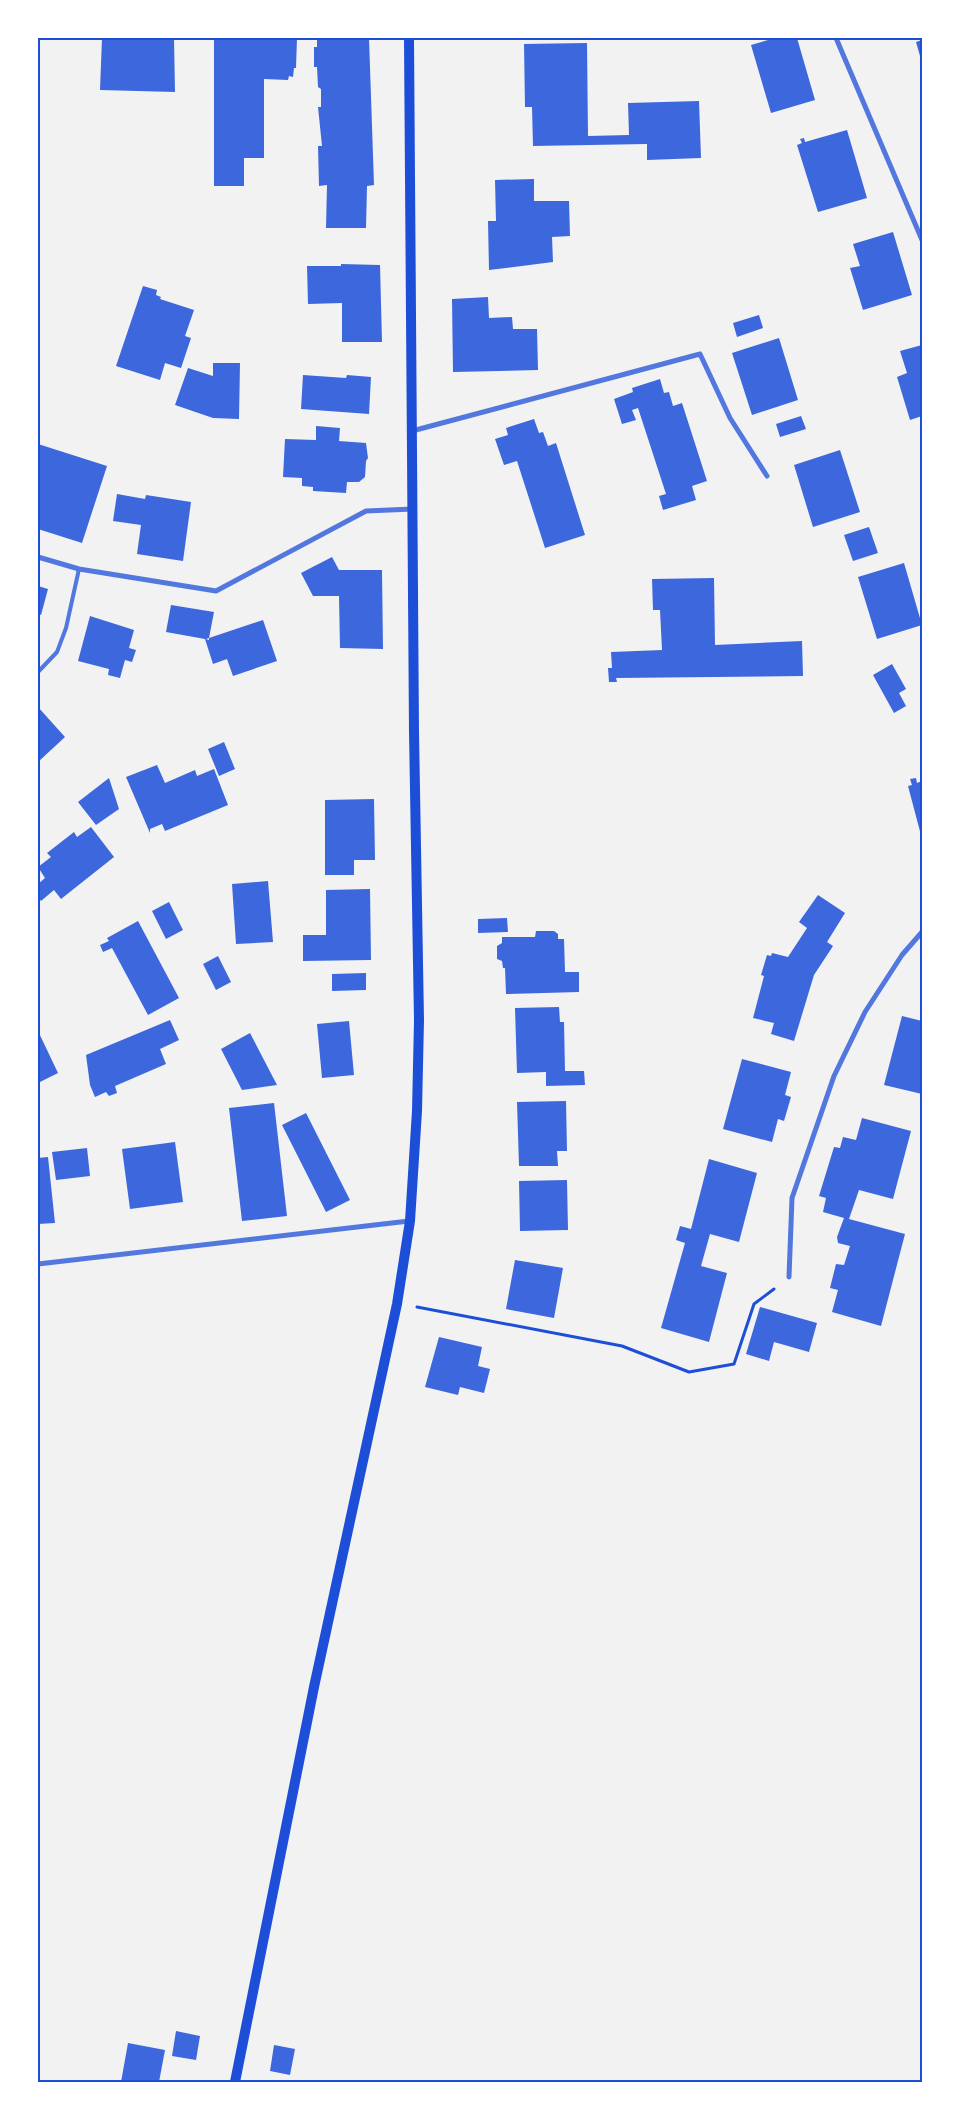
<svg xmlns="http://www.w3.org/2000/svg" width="960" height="2120" font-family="Commissioner,sans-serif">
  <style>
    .building { fill: #3d67dc }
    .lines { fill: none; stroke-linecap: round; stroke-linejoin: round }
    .path { stroke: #1d4ed8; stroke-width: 3 }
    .service { stroke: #5277de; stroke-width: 4 }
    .minor { stroke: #5277de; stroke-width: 5 }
    .secondary { stroke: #1d4ed8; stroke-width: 10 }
    .neatline { fill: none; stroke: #1d4ed8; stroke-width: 2 }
  </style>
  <rect width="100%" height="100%" fill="#f2f2f2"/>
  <path class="building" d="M102,38h72l1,54 -75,-2z
    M214,38h83l-1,30h-2l-1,9 -4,-1 -1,4 -24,-1v79h-20v28h-30z
    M317,38h52l5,147 -7,1 -1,42h-40l1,-43 -8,1 -1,-40h4l-4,-39h3v-18l-3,-2 -1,-20h-3v-20h3z
    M775,38h22l18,62 -44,13 -20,-68z
    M922,40v23l-6,-21z
    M587,43l1,93 41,-1 -1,-32 71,-2 2,57 -54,2v-16l-114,2 -1,-39h-7l-1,-63z
    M847,130l20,68 -49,14 -21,-67 5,-2 -2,-4 4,-1 1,4z
    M534,179v22h35l1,35 -18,1 1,25 -64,8 -1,-49h8l-1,-41z
    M893,232l19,63 -49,15 -13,-42 10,-2 -7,-22z
    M341,264l39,1 2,77h-40v-39l-34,1 -1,-38h34z
    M143,286l14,4 -1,5 5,2 -1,2 34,11 -9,26 6,2 -10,30 -16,-5 -5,17 -44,-14z
    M488,297l1,21 23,-1 1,12h24l1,41 -85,2 -1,-73z
    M759,315l4,13 -26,9 -4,-14z
    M779,338l19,62 -46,15 -20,-62z
    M922,345v71l-12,4 -13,-43 10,-4 -7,-22z
    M213,363h27l-1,56 -26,-1 -38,-13 13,-37 25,8z
    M303,375l43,3 1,-3 24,2 -2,37 -68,-5z
    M660,379l4,14 5,-1 4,14 9,-3 25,78 -15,5 4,14 -33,10 -4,-14 7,-2 -28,-86 -6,2 4,10 -14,4 -8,-25 19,-7 -1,-4z
    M801,416l5,13 -26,8 -4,-13z
    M534,419l5,14 4,-1 5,14 8,-3 29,92 -40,13 -28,-87 -13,4 -9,-26 13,-4 -2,-7z
    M316,426l24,2 -1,13 27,2 2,15 -2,3 -1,16 -6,5h-12l-1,11 -33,-2v-4l-11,-1v-8l-19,-1 2,-38 31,1z
    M38,444l69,22 -25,77 -44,-14z
    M840,450l20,62 -47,15 -19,-62z
    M117,494l28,5 1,-4 45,7 -8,59 -46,-7 4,-29 -28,-4z
    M869,527l9,26 -25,8 -9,-26z
    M332,557l7,13h43l1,79 -43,-1 -1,-52h-26l-12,-23z
    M904,563l18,62 -45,14 -19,-62z
    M714,578l1,67 87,-4 1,35 -187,2 1,4h-8l-1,-14h4l-1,-16 51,-2 -2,-40h-7l-1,-31z
    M38,586l10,3 -7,26 -3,-1z
    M171,605l43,7 -5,26 -3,1 3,1v-2l54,-18 14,41 -44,15 -6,-17 -14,5 -8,-25 -39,-7z
    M90,616l44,14 -5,18 7,2 -4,12 -7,-2 -5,18 -12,-3 1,-6 -31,-8z
    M892,664l14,25 -7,4 7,13 -12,7 -21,-38z
    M38,707l27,30 -27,25z
    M224,742l11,27 -16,7 -11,-27z
    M157,765l8,18 30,-13 2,6 17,-7 14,36 -63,26 -3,-7 -12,5v4l-24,-56z
    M109,778l10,31 -23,16 -18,-23z
    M916,778l1,5 5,-2v58l-14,-53 4,-1 -2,-6z
    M374,799l1,61h-21v15h-29v-75z
    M91,827l23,30 -53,42 -7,-9 -13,11 -3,-4v-13l7,-6 -7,-11 13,-10 -4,-4 27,-21 3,5z
    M268,881l5,61 -37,2 -4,-60z
    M370,889l1,71 -68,1v-26h23v-45z
    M818,895l27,18 -18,29 6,4 -19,29 -20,66 -23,-7 3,-11 -21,-5 11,-42 -3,-1 6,-20 4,1 1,-3 16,4 19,-29 -8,-6z
    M169,902l14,28 -17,9 -14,-28z
    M507,918l1,14 -30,1v-14z
    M138,921l41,77 -31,17 -36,-67 -9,4 -3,-7 9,-4 -2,-3z
    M536,931h18l4,3v5h6l1,33h14v20l-73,2 -1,-26h-2l-1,-7 -5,-2v-13l5,-3v-6h33z
    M218,956l13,26 -15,8 -13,-26z
    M366,973v17l-34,1v-17z
    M559,1007l1,15h4l1,49h19l1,14 -39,1v-14l-29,1 -2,-65z
    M902,1016l20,5v73l-38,-9z
    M170,1020l9,20 -19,9 6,15 -51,22 2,7 -8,3 -3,-4 -11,5 -5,-12 -4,-30z
    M349,1021l5,54 -32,3 -5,-54z
    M38,1031l20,42 -20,10z
    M250,1033l27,52 -35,5 -21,-41z
    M742,1059l49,13 -6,23 6,2 -7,24 -6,-2 -6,23 -49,-13z
    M566,1101l1,50h-10l1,15h-39l-2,-64z
    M274,1103l13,113 -45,5 -13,-113z
    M306,1113l44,87 -24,12 -44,-87z
    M862,1118l49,13 -18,68 -34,-9 -10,29 56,15 -24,92 -49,-14 6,-22 -8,-2 6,-24 8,1 6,-19 -12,-3 -1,-6 7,-19 -21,-6 3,-14 -7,-2 15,-49 6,1 3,-11 13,3z
    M175,1142l8,60 -53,7 -8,-60z
    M87,1148l3,28 -34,4 -4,-28z
    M48,1157l7,66 -17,1v-66z
    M709,1159l48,14 -18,69 -29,-8 -9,32 26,7 -18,69 -48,-14 24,-85 -9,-3 4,-14 11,3z
    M567,1180l1,50 -48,1 -1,-50z
    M515,1260l48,8 -9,50 -48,-9z
    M760,1307l57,16 -8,29 -35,-10 -5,19 -23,-7z
    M439,1337l43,10 -4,19 12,3 -6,24 -24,-6 -2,8 -33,-8z
    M176,2031l24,5 -4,24 -24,-4z
    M128,2043l37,7 -6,32h-38z
    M274,2045l21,4 -5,26 -20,-4z"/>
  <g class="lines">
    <path class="path" d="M417,1307l205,39 67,26 45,-8 20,-60 20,-15"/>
    <path class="service" d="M38,672l19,-20 9,-24 13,-59"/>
    <path class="minor" d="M836,38l86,202
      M412,431l288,-77 30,64 37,58
      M38,557l41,12 137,22 150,-80 47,-2
      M38,1264l371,-43
      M789,1277l3,-79 42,-122 31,-64 37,-57 20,-23"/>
    <path class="secondary" d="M235,2082l79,-395 83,-383 13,-83 7,-110 2,-91 -5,-288 -5,-694"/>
  </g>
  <rect width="960" height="2120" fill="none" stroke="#ffffff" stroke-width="78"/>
  <rect x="39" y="39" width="882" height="2042" class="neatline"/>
</svg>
